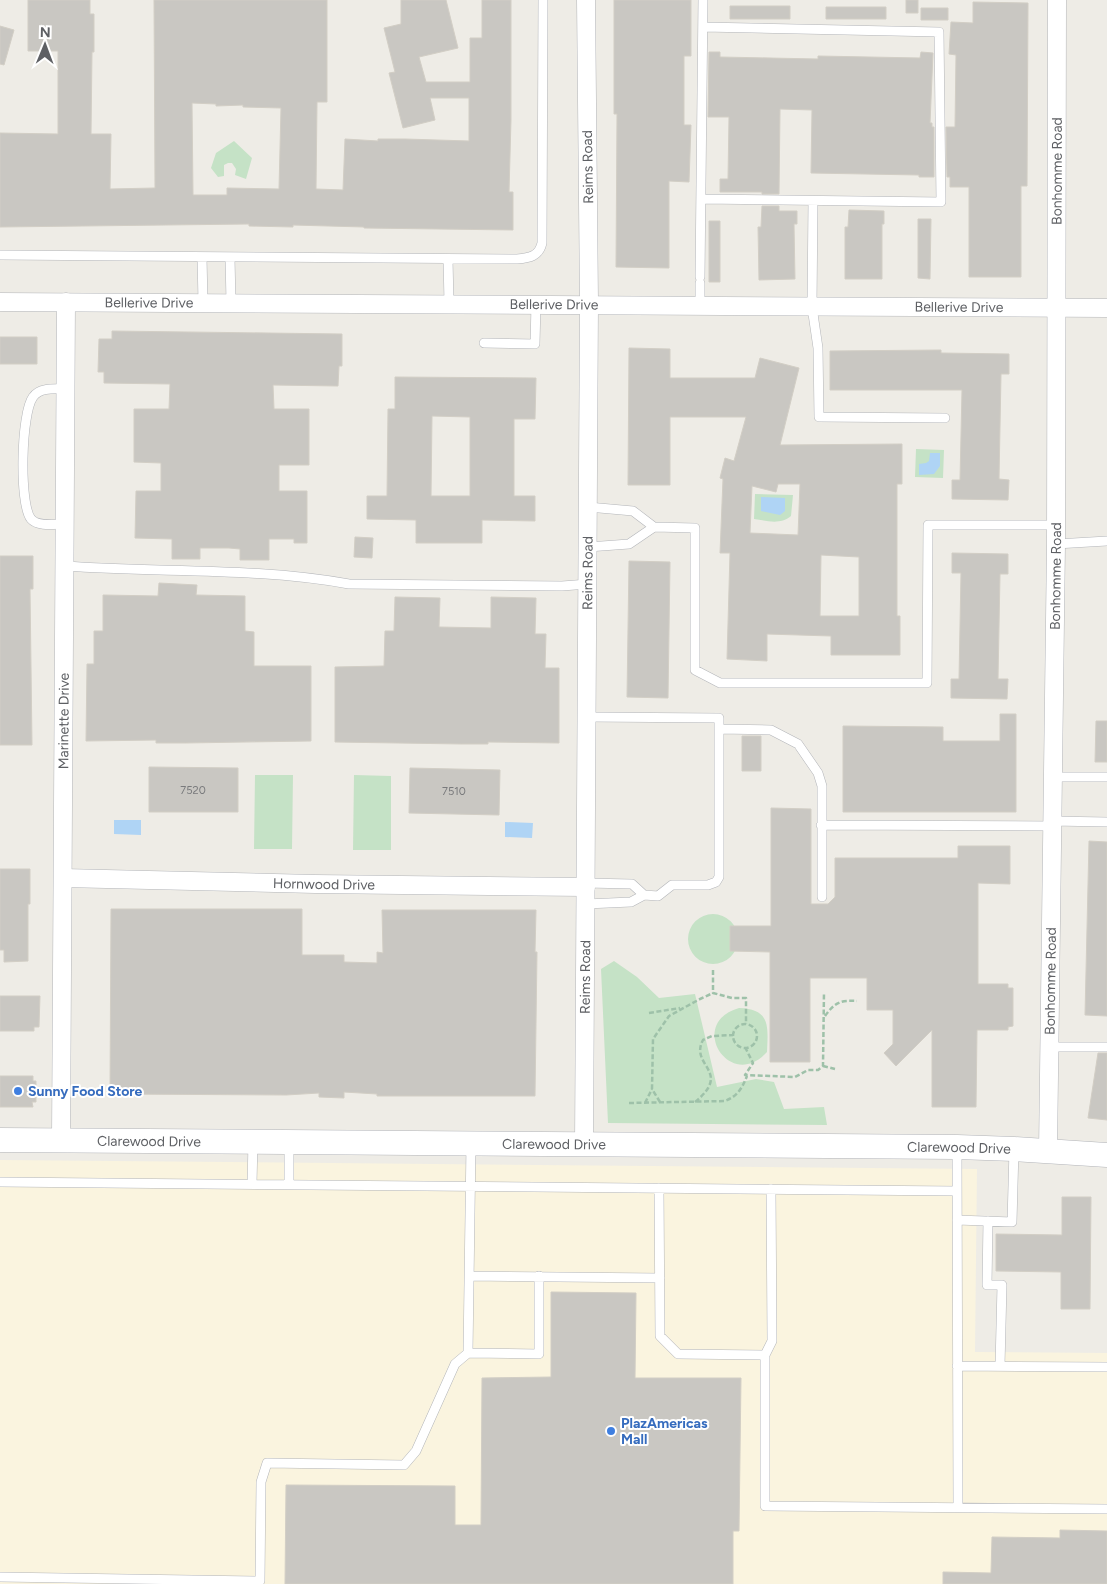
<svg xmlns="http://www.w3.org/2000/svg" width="1107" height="1584" font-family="Figtree,sans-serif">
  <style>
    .commercial { fill: #faf4df }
    .green { fill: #c5e2c6 }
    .water { fill: #afd4f5 }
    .building { fill: #c9c7c2; stroke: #d2cec5; fill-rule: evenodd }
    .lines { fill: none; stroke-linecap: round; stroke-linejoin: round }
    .lane-casing { stroke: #b3b5b9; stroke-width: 10 }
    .street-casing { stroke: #b3b5b9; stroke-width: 19 }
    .secondary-casing { stroke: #b2b4b9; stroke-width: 25 }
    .path { stroke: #9ec1a9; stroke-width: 2.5; stroke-dasharray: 5 2.5; stroke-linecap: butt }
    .lane { stroke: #fff; stroke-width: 9 }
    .street { stroke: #fff; stroke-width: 18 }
    .secondary { stroke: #fff; stroke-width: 24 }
    .shop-dot { fill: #3f7fe0; stroke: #fff; stroke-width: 2 }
    .labels { text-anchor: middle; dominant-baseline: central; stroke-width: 4; stroke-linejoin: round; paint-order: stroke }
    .number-label { font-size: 11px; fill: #797a7c }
    .street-label { font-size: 14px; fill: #5e6064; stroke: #fff }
    .shop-label { font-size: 14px; font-weight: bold; fill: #366cbe; stroke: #fff; text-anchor: start }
  </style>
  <rect width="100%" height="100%" fill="#eeece6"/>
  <path class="commercial" d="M0,1160l977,9 -2,183 132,1v231h-1107z"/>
  <path class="green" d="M234,141l18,17 -6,21 -11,-4 1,-6 -4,-6h-4l-4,2v11l-6,1 -7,-9 5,-15z
    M916,449l28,1 -1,28 -28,-1z
    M755,494l38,1 -2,21c-11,9 -23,5 -37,3z
    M255,775h38l-1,74h-38z
    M354,775l37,1v74h-38z
    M688 939a25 25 0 1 1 50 0a25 25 0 1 1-50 0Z
    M614,961l23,16 22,21 36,-4 22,93 39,-8 18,3 10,27 40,-2 3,18 -219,-2 -7,-154z
    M739,1008c32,1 29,19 28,44 -37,41 -81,-29 -28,-44z"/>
  <path class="water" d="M930,453h10v13l-6,8 -15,1v-11l7,-1 3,-2z
    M761,497l24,1v13l-5,4 -19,-4z
    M114,820h27v15l-27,-1z
    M505,822l28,1 -1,15 -27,-1z"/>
  <path class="building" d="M28,0h62v14h4v38h-2l-1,82h20l-1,55 45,-1 -1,-188h173v102h-10l-1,87 27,1 2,-51 33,2v-2h27l64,2v-43h-39l5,22 -32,8 -14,-55 6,-1 -11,-44 17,-4v-24h45l12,48 -39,9 7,25h44v-44h12v-38h29v119l-2,73h4v38l-149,-2v-1l-71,-2v2l-44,-1v-2l-249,3v-94l58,1v-83h-30zM192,103l24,1v2l27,-1v2l38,1 -2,81 -52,-1v7h-34z
    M614,0h77v56h-7v69h7l-2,57 -20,-1v87l-53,-1 1,-153h-3z
    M906,0h12v13h-12z
    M973,2l55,1 -1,183h-6v91h-52v-90h-19v-10h-3l-1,-50h9l1,-72 -7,-1 2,-32 22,1z
    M730,6h60v13h-60z
    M826,7h60v12h-60z
    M921,8h27v12h-27z
    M0,26l14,4 -10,35 -4,-1z
    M709,52h11v5l98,2v-3l102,2 1,-6 12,1 -3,70h2v4h2v50h-15v-2l-108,-2 1,-63 -32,-1 -1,85h-17v-2h-42v-13h8l1,-62h-21z
    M762,206h17v5h18v13h-3l1,55 -36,1 -1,-53h3z
    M849,210l35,1v13h-2v55h-37v-52h3z
    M918,219h13l-1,60 -12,-1z
    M709,221h11v61h-11z
    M112,331l230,3v32h-3l-1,20 -65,-1 1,24h35v56h-30v26h28v52h-13v-4h-25v21h-29v-11l-11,-1h-29v11h-28v-20l-37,-1 1,-47h25v-28l-27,-1v-53h35l1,-25 -66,-1v-11h-6l1,-33h13z
    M0,337h37v27h-37z
    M629,348l41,1v29h85l5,-20 39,10 -19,77 122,-1v40h-5v132h3v39h-69v-19l-64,-2v27l-40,-2 3,-106h-10l3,-74 -3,-1 5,-20 9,3 12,-44h-76v68h-42zM778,484h22l-2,51 -48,-2 2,-47 24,6zM821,555l38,2v59h-39z
    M941,350v3l68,1v20h-8l-2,105 10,1 -1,20 -56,-1v-19h8l2,-90h-132v-39z
    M395,377l141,1 -1,41h-21v77h21v25l-53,-1v23h-66v-23l-49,-1v-23h20l1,-87h7zM432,416l38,1v79h-39z
    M355,537l18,1 -1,20 -18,-1z
    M952,553l56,1v20h-8l-2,105h10l-1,20 -56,-1v-19h8l2,-106h-9z
    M0,556h33v33h-3l2,156h-32z
    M629,561l41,1 -2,136 -41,-1z
    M159,583l38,2 -1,10 49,1v35l9,1v34h57v75l-126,2h-29v-3l-70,1 1,-77h7v-33h9v-36l55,1z
    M395,597l45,1 -1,29 52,1v-31l45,1 -1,36h11l-1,34h14v75l-71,-1v2h-26l-127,-2v-75l49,-1 1,-35h9z
    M1000,714h16v98h-173v-86l100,1v14h57z
    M1096,721h11v41h-12z
    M742,736h19v35h-19z
    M149,767l89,1v44h-89z
    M410,768l90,2 -1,45 -90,-2z
    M771,808l40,1v95h17l7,-7v-39h123v-12h52v38l-32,-1v101h30v4h5v38l-5,1v3h-31l-1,77h-44v-77l-36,36 -12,-13 9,-9v-34h-26v-32h-57v84h-40v-110l-40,-1v-25h41z
    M1089,841l18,1v174l-22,-1z
    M0,869h30v35h-2v57l-24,1v-12h-4z
    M111,909h191v46h42v7l33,1v-11l6,1 -1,-43h154l-1,42h2l-2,144h-158v-2l-33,-2v6l-25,-1v-4l-33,2 -176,-1z
    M0,996h40l-1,31h-5v4h-34z
    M1098,1053h9v67l-19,-2z
    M0,1076h33v5h3v21h-4l1,5h-33z
    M1062,1197h29l-1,112h-29v-37l-65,-1v-37l66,1z
    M551,1292l85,1 -1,85h106l-2,153h-6v53h-448l1,-99 169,1v39h26l1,-147 69,-1z
    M1060,1530l47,1v53h-164v-12l48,1 1,-36 68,1z"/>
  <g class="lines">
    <defs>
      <path id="lane" d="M701,199l240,3 -2,-170 -236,-5
        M813,201l-1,106 6,41 1,69 126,1
        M0,255l517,4c13,-1 22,-3 25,-16l1,-243
        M202,257l1,45
        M230,258l1,44
        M448,259l1,44
        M700,277l3,-277
        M700,305v-22
        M484,343l51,1 1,-40
        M588,507l45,4 21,16
        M65,524c-10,0 -27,3 -34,-5 -12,-15 -10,-106 2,-122 7,-10 22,-8 33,-8
        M1056,544l51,-3
        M588,547l41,-3 25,-17 41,1v142l25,13h207l1,-158h128
        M65,566c95,7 190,1 284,18l213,2 26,-2
        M719,729l52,1 27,14 20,29 4,13v111
        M1053,777h54
        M1052,821l55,1
        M821,825l231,1
        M586,883l46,1 12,11 14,1 14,-11h36l8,-3 3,-5v-159l-132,-1
        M586,904l45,-2 13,-7
        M1049,1047h58
        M957,1147l1,360
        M0,1182l957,9
        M252,1184l1,-42
        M289,1184v-42
        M659,1188l1,148 18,18 87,1v151l342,3
        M957,1220l55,2 2,-73
        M988,1221l-1,64h15l-2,81
        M470,1276l190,2
        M468,1353l3,-209
        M765,1355l7,-14 -1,-152
        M957,1366l150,1
        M0,1577l260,4 1,-99 6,-19 137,2 12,-14 39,-87 13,-11 71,1v-78"/>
      <g id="street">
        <path id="s1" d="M0,302c369,1 738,3 1107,6"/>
        <path id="s2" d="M63,878l252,6 271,3"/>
        <path id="s3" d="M61,1140l5,-838"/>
        <path id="s4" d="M584,1145l5,-842 -3,-303"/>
        <path id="s5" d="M1048,1151l8,-607 1,-544"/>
      </g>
      <g id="secondary">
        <path id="s6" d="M0,1140l957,7 57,2 93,6"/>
      </g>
    </defs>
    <use href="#lane" class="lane-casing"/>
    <use href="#street" class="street-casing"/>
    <use href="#secondary" class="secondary-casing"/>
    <path class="path" d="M713,970v23l19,5h14v26
      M649,1013l31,-5
      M825,1016c10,-14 16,-16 32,-15
      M733 1036a12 12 0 1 1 24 0a12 12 0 1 1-24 0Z
      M745,1047l8,16 -8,12 50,2 13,-7h10l5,-4 1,-74
      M823,1066l12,3
      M660,1102l-8,-13 1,-50 16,-23 31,-17 13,-6
      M695,1102c38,-31 -6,-36 8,-62l9,-4 21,-1
      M629,1103l96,-2c13,-5 17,-13 22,-25
      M645,1103l7,-14"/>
    <use href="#lane" class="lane"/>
    <use href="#street" class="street"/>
    <use href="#secondary" class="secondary"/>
  </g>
  <g class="shop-dot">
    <circle cx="18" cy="1091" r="5"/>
    <circle cx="611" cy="1431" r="5"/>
  </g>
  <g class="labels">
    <g class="number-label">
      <text x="193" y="790">7520</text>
      <text x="454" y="791">7510</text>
    </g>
    <g class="street-label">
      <text transform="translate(588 167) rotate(-91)">Reims Road</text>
      <text stroke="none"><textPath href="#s5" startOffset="980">Bonhomme Road</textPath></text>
      <text stroke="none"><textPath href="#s1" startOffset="149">Bellerive Drive</textPath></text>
      <text stroke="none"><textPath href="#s1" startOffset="554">Bellerive Drive</textPath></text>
      <text stroke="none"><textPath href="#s1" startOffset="959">Bellerive Drive</textPath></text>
      <text stroke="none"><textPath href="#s4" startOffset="572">Reims Road</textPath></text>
      <text stroke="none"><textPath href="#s5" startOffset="575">Bonhomme Road</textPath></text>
      <text stroke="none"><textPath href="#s3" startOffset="419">Marinette Drive</textPath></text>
      <text stroke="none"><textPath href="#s2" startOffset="261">Hornwood Drive</textPath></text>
      <text stroke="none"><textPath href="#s4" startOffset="168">Reims Road</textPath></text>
      <text stroke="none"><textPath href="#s5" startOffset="170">Bonhomme Road</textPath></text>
      <text stroke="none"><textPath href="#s6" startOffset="149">Clarewood Drive</textPath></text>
      <text stroke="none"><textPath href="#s6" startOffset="554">Clarewood Drive</textPath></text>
      <text stroke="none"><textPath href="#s6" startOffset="959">Clarewood Drive</textPath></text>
    </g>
    <g class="shop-label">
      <text x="28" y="1091">Sunny Food Store</text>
      <text x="621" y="1423">PlazAmericas<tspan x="621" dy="16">Mall</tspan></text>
    </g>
  </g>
  <g transform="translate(45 45) rotate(1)" stroke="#ffffff" stroke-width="4" paint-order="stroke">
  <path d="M0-4L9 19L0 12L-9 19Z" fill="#5e6064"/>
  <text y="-8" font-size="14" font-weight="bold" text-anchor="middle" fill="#5e6064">N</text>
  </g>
</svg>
